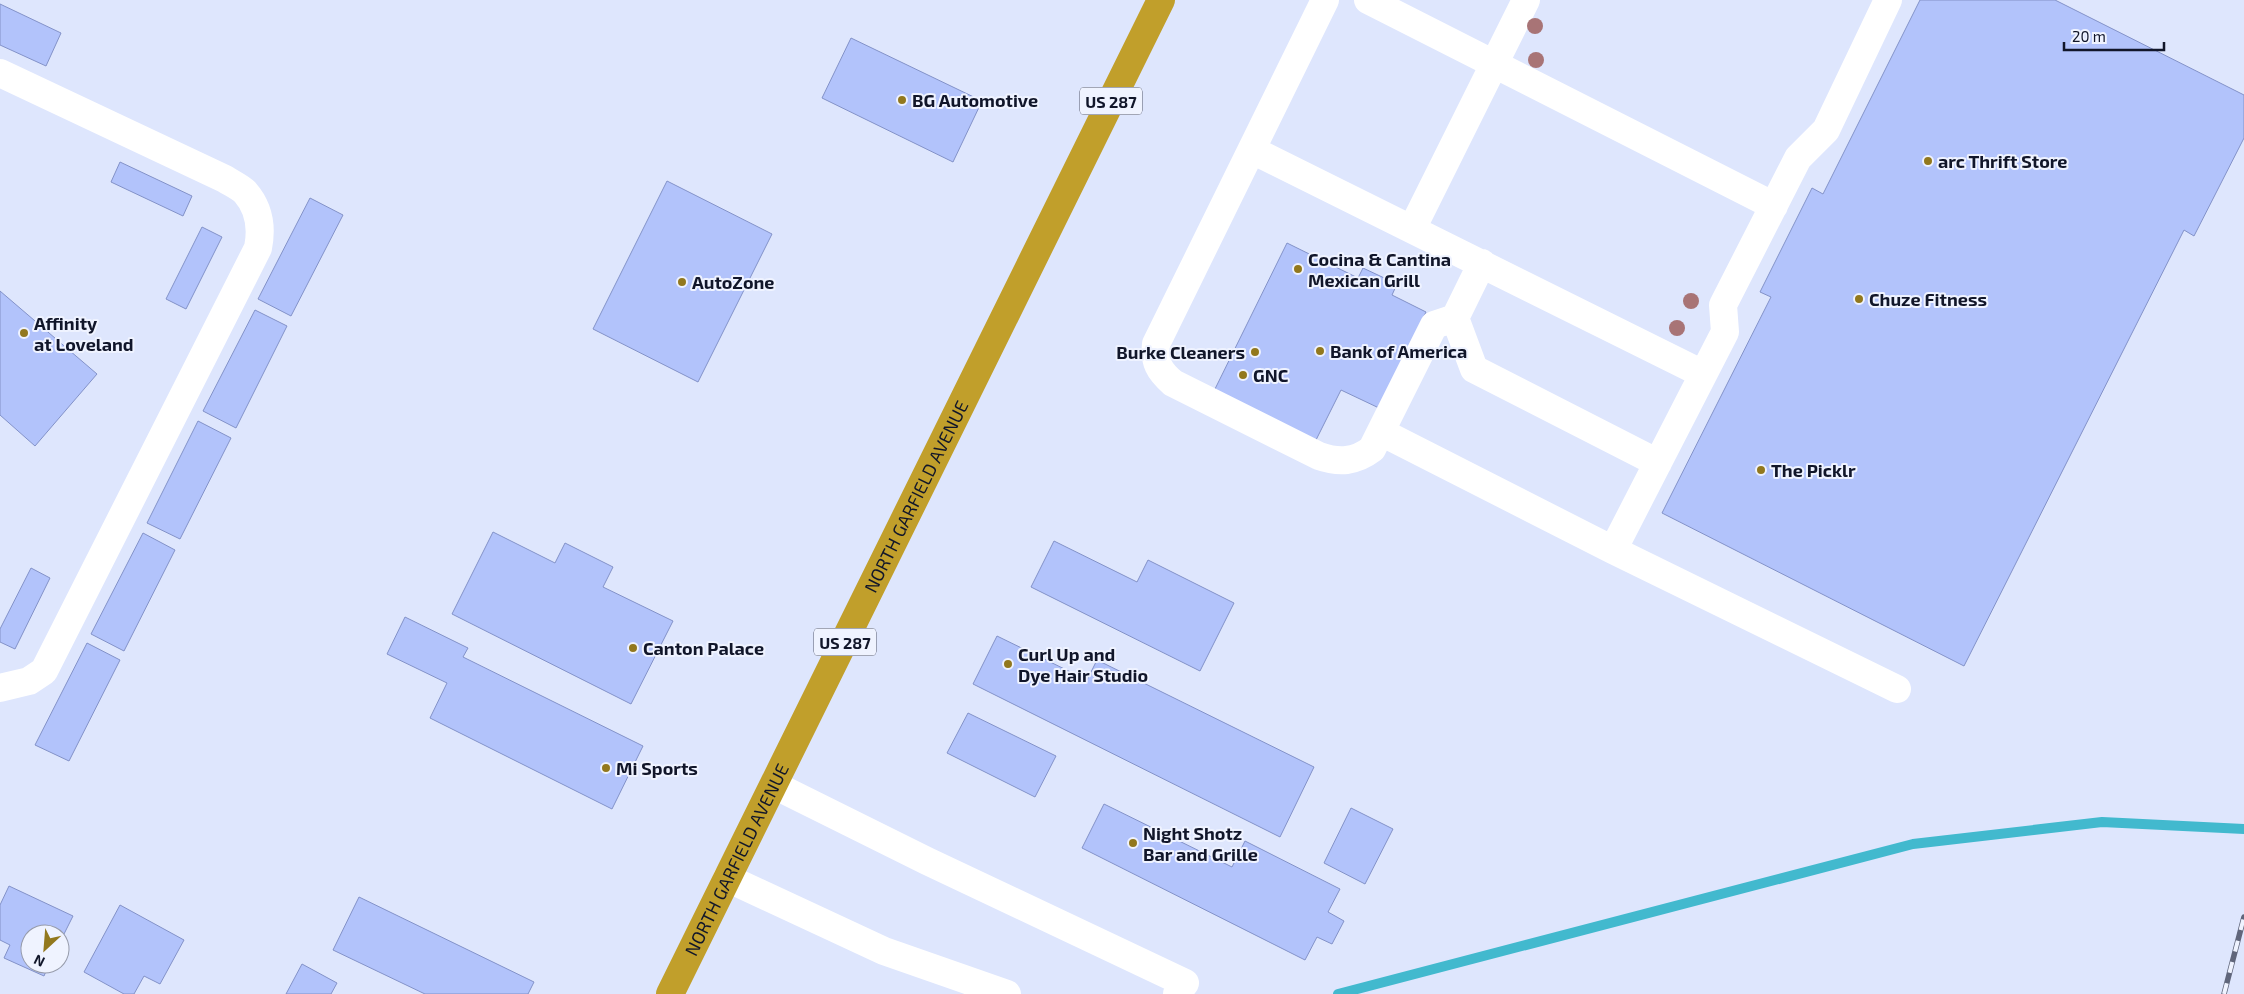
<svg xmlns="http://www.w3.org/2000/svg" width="2244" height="994" font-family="'Exo 2',sans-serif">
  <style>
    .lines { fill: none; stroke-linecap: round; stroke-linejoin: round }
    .stream { stroke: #42b9ce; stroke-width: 10 }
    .building { fill: #b2c3fb; stroke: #8392c8 }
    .minor { stroke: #fff; stroke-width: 28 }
    .highway { stroke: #c19f2b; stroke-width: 28 }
    .rail-casing { stroke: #60667b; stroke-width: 5.5 }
    .rail { stroke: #eff3ff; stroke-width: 4; stroke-dasharray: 11; stroke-linecap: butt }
    .tree { fill: #a87476 }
    .poi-dot { fill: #92781e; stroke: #eff3ff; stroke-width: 2 }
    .labels { text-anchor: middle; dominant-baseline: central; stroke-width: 4; stroke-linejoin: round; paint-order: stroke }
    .shield { fill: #eff3ff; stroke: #54586a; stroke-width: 1 }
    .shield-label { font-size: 16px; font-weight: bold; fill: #11162a }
    .poi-label { font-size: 18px; font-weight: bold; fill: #11162a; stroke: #eff3ff; text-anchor: start }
    .street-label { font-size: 18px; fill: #11162a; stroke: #eff3ff }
  </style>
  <rect width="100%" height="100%" fill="#dee6fd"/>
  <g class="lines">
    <path class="stream" d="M1338,994l575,-150 189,-22 142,7"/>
  </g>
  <path class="building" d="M1920,0h135l189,95v43l-50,98 -10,-6 -220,436 -302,-153 109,-216 -11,-5 52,-104 11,6z
    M0,4l61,29 -15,33 -46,-21z
    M851,38l131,63 -29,61 -131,-64z
    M120,162l72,34 -9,20 -72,-34z
    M667,181l105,53 -74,148 -105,-53z
    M310,198l33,17 -52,101 -33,-17z
    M202,227l20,10 -36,72 -20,-10z
    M1287,243l71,35 5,-10 34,16 -5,11 34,17 -47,96 -38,-18 -26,52 -102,-49z
    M0,291l97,83 -62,72 -35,-31z
    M255,310l32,16 -51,102 -33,-17z
    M198,421l33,17 -51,101 -33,-16z
    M493,532l62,31 10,-20 48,24 -10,20 70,34 -42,83 -179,-90z
    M143,533l32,17 -51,101 -33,-17z
    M1054,541l83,41 11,-22 86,43 -34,68 -169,-84z
    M31,568l19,10 -35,71 -15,-7v-13z
    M405,617l63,31 -5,9 180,89 -31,63 -182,-91 17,-35 -60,-29z
    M997,636l90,44 10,-20 217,107 -34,70 -307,-153z
    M87,643l33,17 -51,101 -34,-16z
    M968,713l88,43 -21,41 -88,-44z
    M1104,804l128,63 13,-26 95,48 -12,23 16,9 -12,23 -15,-7 -12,23 -223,-112z
    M1351,808l42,21 -28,55 -41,-21z
    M9,886l64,30 -13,26v-8h-30v30h19l-5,12 -40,-18 6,-13 -10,-5v-35z
    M359,897l175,85 -6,12h-103l-92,-44z
    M120,905l64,35 -24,44 -16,-8 -10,18h-10l-40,-22z
    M302,964l35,19 -6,11h-45z"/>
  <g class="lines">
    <path class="minor" d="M1325,0l-169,344c-2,18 3,27 17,39l146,73c20,7 36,6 53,-7l62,-124 21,-7
      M1368,0l406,206
      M0,73l225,106c6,4 15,8 20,13 15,17 17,36 13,56l-214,423 -15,10 -29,7
      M1252,150l451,224
      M1412,229l114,-229
      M1482,263l-27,55 19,51 184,94
      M1381,432l232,118 284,139
      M1613,550l112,-218 -2,-27 75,-147 28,-28 62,-130
      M774,785l153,76 258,122 -8,11
      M727,878l157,73 123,43"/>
    <path class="highway" id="s1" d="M670,994l491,-994"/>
    <defs>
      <path id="rail" d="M2224,994l20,-77"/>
    </defs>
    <use href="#rail" class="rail-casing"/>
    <use href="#rail" class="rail"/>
  </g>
  <g class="tree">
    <circle cx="1535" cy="26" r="8"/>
    <circle cx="1536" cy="60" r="8"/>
    <circle cx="1691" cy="301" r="8"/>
    <circle cx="1677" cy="328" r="8"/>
  </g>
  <g class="poi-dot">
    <circle cx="902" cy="100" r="5"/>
    <circle cx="1928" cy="161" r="5"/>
    <circle cx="1298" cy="269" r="5"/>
    <circle cx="682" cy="282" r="5"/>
    <circle cx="1859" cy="299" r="5"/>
    <circle cx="24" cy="333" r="5"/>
    <circle cx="1320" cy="351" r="5"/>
    <circle cx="1255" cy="352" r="5"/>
    <circle cx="1243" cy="375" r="5"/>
    <circle cx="1761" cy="470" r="5"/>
    <circle cx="633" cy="648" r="5"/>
    <circle cx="1008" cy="664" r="5"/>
    <circle cx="606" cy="768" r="5"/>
    <circle cx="1133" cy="843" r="5"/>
  </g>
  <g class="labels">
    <g class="shield">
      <rect x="1080" y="87.5" width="62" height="27" rx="4"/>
      <rect x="814" y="628.5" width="62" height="27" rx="4"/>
    </g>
    <g class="shield-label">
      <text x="1111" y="101">US 287</text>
      <text x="845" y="642">US 287</text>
    </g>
    <g class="poi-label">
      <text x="912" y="100">BG Automotive</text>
      <text x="1938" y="161">arc Thrift Store</text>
      <text x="1308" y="259">Cocina &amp; Cantina<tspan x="1308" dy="21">Mexican Grill</tspan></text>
      <text x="692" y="282">AutoZone</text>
      <text x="1869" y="299">Chuze Fitness</text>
      <text x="34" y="323">Affinity<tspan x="34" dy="21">at Loveland</tspan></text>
      <text x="1330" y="351">Bank of America</text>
      <text x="1245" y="352" text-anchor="end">Burke Cleaners</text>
      <text x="1253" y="375">GNC</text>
      <text x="1771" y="470">The Picklr</text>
      <text x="643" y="648">Canton Palace</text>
      <text x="1018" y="654">Curl Up and<tspan x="1018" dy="21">Dye Hair Studio</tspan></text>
      <text x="616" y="768">Mi Sports</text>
      <text x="1143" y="833">Night Shotz<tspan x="1143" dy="21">Bar and Grille</tspan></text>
    </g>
    <g class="street-label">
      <text stroke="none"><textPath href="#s1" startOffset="555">NORTH GARFIELD AVENUE</textPath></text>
      <text stroke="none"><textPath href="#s1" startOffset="150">NORTH GARFIELD AVENUE</textPath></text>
    </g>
  </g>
  <g transform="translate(45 949) rotate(206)"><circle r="24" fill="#eff3ff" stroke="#969baa"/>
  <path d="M0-4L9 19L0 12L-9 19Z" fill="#92781e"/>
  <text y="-8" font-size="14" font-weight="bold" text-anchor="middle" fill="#11162a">N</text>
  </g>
  <path d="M2064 42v8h100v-8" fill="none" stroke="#11162a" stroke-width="2.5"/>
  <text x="2072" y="42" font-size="15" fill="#11162a" stroke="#eff3ff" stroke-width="4" paint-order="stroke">20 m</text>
</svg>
